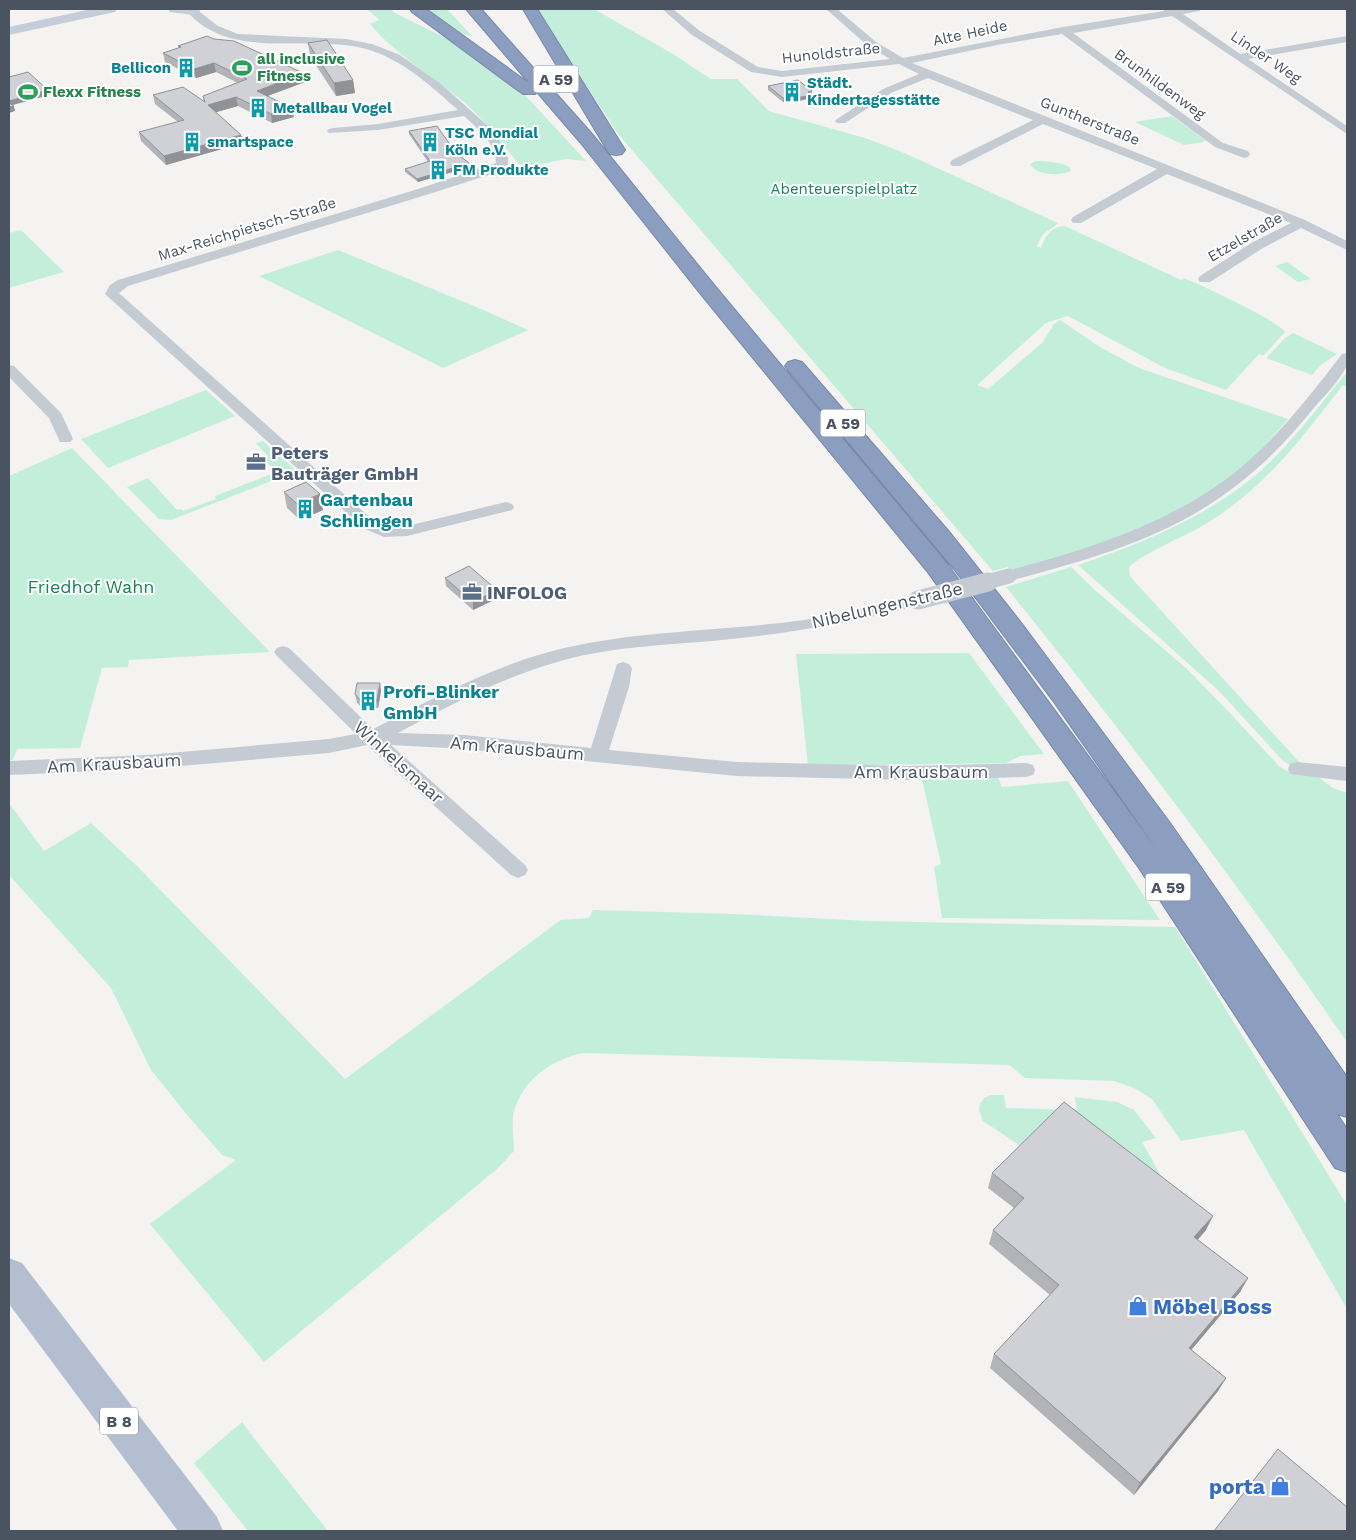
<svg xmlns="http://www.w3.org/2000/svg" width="1356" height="1540" font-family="'Work Sans',sans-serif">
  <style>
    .green { fill: #c3efda }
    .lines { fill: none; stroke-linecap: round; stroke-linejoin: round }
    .motorway-casing { stroke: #7789ab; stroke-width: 2 }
    .minor { fill: #c4cbd3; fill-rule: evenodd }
    .secondary { fill: #c6cdda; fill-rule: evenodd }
    .primary { fill: #b3bed0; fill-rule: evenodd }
    .motorway { fill: #8c9ebf; fill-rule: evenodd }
    .minor-bridge-far1 { stroke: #c4cbd3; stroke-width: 15 }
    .minor-bridge { stroke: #c4cbd3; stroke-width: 19 }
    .wall { fill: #b2b4b8 }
    .shaded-wall { fill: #919296 }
    .building { fill: #cfd1d6; stroke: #919296 }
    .labels { text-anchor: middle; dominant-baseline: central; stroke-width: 4; stroke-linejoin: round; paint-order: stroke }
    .far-street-label { font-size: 15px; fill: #4a5360; stroke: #fff }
    .far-leisure-label { font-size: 15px; font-weight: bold; fill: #27864d; stroke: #fff; text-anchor: start }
    .far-culture-label { font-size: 15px; font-weight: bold; fill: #0d838f; stroke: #fff; text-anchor: start }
    .far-park-label { font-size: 15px; fill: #1a825b; stroke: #fff }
    .shield { fill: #fff; stroke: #808790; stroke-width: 1 }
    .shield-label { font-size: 16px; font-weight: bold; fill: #4a5360 }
    .service-label { font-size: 18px; font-weight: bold; fill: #4e5e75; stroke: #fff; text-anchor: start }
    .culture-label { font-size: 18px; font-weight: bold; fill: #0d838f; stroke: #fff; text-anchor: start }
    .park-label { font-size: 18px; fill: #1a825b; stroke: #fff }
    .street-label { font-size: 18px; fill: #4a5360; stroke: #fff }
    .near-shop-label { font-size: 21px; font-weight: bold; fill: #366cbe; stroke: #fff; text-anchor: start }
  </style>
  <rect width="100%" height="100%" fill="#f4f3f2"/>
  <path class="green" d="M367,9h25l1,3 63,31 70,53 60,65 -20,-2 -44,9c-19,-23 -36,-47 -58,-66 -32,-26 -68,-47 -94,-78l9,-4z
    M427,9h20l26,28c-19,-6 -35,-13 -46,-28z
    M535,9h59l79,45 38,25h26l32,32 96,27 37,14 156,71c-8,9 -14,5 -21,23l4,2c4,-11 10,-22 24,-22l116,54 3,-2c17,7 93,42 101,54l-22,24 -4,-2 -33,36 -61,-22 -97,-52 -22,7 -69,62 11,4 54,-46 12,-19 6,-4 40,27 39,21 149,51c-13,15 -26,31 -41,44 -66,59 -153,85 -237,108l-2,-4 -15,4 -374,-436z
    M1172,116l33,24 -1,2 -20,3 -49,-23z
    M1036,161c9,0 28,1 34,7l1,3c-12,5 -34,5 -41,-7z
    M21,230l43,42 -55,16v-55z
    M338,250l141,58 49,22 -85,38 -184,-92z
    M1287,262l24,17 -13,3 -23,-16z
    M1293,333l44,21 -15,10 -10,11 -46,-17 19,-20z
    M1347,372v15l-4,-2c-45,58 -81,107 -146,144 -15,8 -61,28 -68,39l1,8 6,7 165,181 -10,2 -9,-6 -62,-68 -142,-127c70,-24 142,-53 195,-106 27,-27 50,-58 74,-87z
    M206,390l29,26 -127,52 -27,-29z
    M263,441l34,30 -126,49 -12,-1 -32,-32 21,-9 29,32 4,-1 2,2 33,-12 -1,-3 59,-23 -4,-5 2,-1 -13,-10 8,-2 -11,-12z
    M72,448l198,204 -141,8 -1,7 -26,1 -22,80 -63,1 -4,11h-4v-284z
    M1071,567l24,23 91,78 42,43 51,55 13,8 26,3 15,11 14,5v249c-108,-156 -222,-308 -341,-455z
    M969,653l75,101 -24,2 -14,7 -198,3 -12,-112z
    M998,777l4,10 66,-6 92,139 -218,-2 -8,-51 7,-3 -19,-85z
    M9,803l35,48 47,-28 46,43 208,213 216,-159 28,-2 4,-8 141,4 134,7 307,6 172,278v104l-103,-179 -63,11 -29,-42 -18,-11 -20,-7 -89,-3 -16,-13 -427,-12c-31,7 -59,27 -68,58 -3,12 0,28 0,40l-17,18 -233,193 -114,-138 86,-64 -14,-5 -34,-39 -37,-46 -40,-82 -102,-113z
    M990,1095h14l2,13 71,2 -2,-13 42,5 17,8 22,28 -14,4 31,55 14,-4 16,33 -178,-77 -42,-28 -4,-11 1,-6 4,-6z
    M242,1422l11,15 75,94h-80l-54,-68z"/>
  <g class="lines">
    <defs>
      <path id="motorway" d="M410,9h16l104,75 -64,-75h15l111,125 122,151 231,276 213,290 -104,-149 -100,-133 -166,-199 -3,-4 3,-4 7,-2 7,2 149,172 71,90 148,199 177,254v40l-10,-3 10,15v43l-12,-4 -196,-300 -212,-297 -227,-278 -120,-151 -43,-50 -2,2h-12l-111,-82z
        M523,9h14l88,141 -3,4 -6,1 -6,-1 -3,-4z"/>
    </defs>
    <use href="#motorway" class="motorway-casing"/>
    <path class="minor" d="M185,9h11l22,17 20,8 108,5 26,5 28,11 41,29 46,41 16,20 5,13v7l-13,8 -69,22 -298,91 -9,7 256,229 11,5 21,-1 99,-24 6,2 2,3 -2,3 -105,26 -23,1 -21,-9 -258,-234 5,-9 8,-5 300,-91 78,-26c0,-20 -18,-34 -32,-47l-86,14 -49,3 -2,-2 2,-2 4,-1 45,-4 80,-14c-27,-24 -56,-51 -92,-61 -58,-16 -138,14 -181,-40z
      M662,9h11l27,22 58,36 24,4 108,-12 -22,-13 -42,-37h11l39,33 27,16 160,-31 101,-16 -1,-2h38l-1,2 -17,3 57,40 107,-18v6l-99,17 99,67v8l-175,-118 -99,17 150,110 25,8 2,3 -2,3 -4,1 -29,-11 -153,-113 -65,11 -85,18 393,157 42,21v9l-46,-22 -38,20 -53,34h-10l-2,-3 2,-3 53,-34 38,-19 -124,-49 -86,49h-8l-2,-3 2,-3 84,-48 -114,-45 -83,42h-8l-2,-3 2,-3 81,-40 -105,-42 -37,15 -46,30h-8l-2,-2 2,-2 46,-30 36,-15 -20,-10 -117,13 -31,-5 -59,-37z
      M1347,353c0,4 1,11 -1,14 -7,15 -22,29 -33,42 -25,31 -52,59 -84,82 -64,48 -144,70 -220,90l-6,-1 -2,-4 2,-4c86,-23 172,-49 241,-107 37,-32 68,-72 98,-111z
      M9,365l5,1 47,47 12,26 -3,3h-10l-11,-24 -40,-41z
      M918,595l6,1 2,4 -2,4c-66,18 -133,29 -202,36 -52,5 -107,6 -158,20 -59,16 -112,44 -166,73l67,2 126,13 26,-84 6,-2 6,2 3,4 -3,19 -20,63 128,12 171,4 118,-3 7,2 2,5 -2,5 -7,2 -118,3 -171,-4 -272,-27 -74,-4 134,120 3,5 -3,5 -7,3 -7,-3 -144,-130 -38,8 -182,16 -138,6v-14l138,-6 182,-16 27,-5 -79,-78 -3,-4 3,-4 6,-2 6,2 84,81c62,-31 123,-65 191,-81 79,-18 160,-17 240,-28 38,-6 76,-17 114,-25z
      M1297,762l50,5v14l-57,-7 -2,-5 2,-5z"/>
    <path class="secondary" d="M91,9h26l-2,3 -5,1 -101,22v-8z
      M168,9h31l1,2 -2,3 -5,1 -23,-3z"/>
    <path class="primary" d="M9,1258l13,5 195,254 6,14h-45l-169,-227z"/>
    <use href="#motorway" class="motorway"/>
    <path class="minor-bridge-far1" d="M983,583l26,-7"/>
    <path class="minor-bridge" d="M918,600l70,-18"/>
  </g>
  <path class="wall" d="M308,43l45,37 2,13 -19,3 -26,-40z
    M178,46l127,36 -37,14 26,21 -22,6 -34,-17 -22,6 25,23 2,8 -77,22 -25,-24 -2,-9 39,-10 -23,-18 -2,-9 51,7 -1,-6 35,-13 -22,-11 -20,6 -31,-16 -2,-9 16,-5z
    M768,86l44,5v3h-1v4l-21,5 -2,-2 -5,1 -15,-12z
    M409,131l47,22 13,10 1,4 -52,15 -13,-10v-3l23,-7 -19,-28z
    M284,492l39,18 -23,10 -13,-12z
    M445,578l52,12 1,8 -25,12 -27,-24z
    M381,691l-3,17h-16l-5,-5 -2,-9z
    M992,1173l214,57 -8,10 50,38 -8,14 -49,58 35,28 -8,13 -84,104 -144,-127 4,-14 56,-59 -61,-51 4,-14 21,-22 -26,-20z"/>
  <path class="shaded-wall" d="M214,63l2,9 -20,6 -2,-9z
    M303,73l2,9 -46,17 -2,-8z
    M353,80l2,13 -19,3 -2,-13z
    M48,90l2,5 -41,11v-5z
    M812,95l-1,3 -21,5 1,-4z
    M236,97l2,9 -28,8 -2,-9z
    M788,97v4l-5,1v-4z
    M14,106l1,5 -6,2v-6z
    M292,108l2,9 -22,6 -1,-9z
    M241,135l2,8 -77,22 -2,-9z
    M469,163l1,4 -52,15 -1,-3z
    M320,494l3,16 -23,10 -3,-16z
    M497,590l1,8 -25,12v-8z
    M380,683l1,8 -3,17 -1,-8z
    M1213,1216l-7,14 -19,21 7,-14z
    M1248,1278l-8,14 -58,69 7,-13z
    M1226,1378l-8,13 -84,104 6,-12z"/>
  <path class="building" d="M207,36l7,3 20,2 69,32 -46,18 35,17 -21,6 -35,-17 -28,8 33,30 -77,21 -25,-24 45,-12 -31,-25 30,-8 22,15 -2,-6 44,-17 -33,-16 -20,6 -31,-16 18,-6 -3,-1z
    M327,40l26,40 -19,3 -26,-40z
    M28,72l20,18 -39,11v-24z
    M798,80l14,11 -4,1 4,3 -21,4 -3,-2 -5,1 -15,-12z
    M9,103l5,3 -5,1z
    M437,126l19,27 13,10 -52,16 -12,-10 25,-8 -21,-30z
    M306,482l14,12 -23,10 -13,-12z
    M469,566l28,24 -24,12 -28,-24z
    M357,683h23l-3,17h-17l-5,-6z
    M1064,1102l149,114 -19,21 54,41 -59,70 37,30 -86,105 -146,-129 65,-69 -66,-55 31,-32 -32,-25z
    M1278,1449l69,58v24h-133z"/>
  <defs>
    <symbol id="building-bare" viewBox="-9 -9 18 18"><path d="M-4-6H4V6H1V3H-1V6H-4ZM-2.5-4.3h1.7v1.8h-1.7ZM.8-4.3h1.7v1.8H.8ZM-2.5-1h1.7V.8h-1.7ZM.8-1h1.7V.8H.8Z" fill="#0f9aa8" stroke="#fff" stroke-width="2.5" paint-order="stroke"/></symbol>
    <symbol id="stadium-bare" viewBox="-9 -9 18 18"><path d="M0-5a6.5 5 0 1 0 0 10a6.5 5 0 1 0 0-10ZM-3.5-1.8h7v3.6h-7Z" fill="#2e9e5b" stroke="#fff" stroke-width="2.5" paint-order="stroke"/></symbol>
    <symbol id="office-bare" viewBox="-9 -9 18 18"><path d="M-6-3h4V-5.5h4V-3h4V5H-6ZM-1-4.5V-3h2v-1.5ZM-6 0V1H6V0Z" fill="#5c6f8a" stroke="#fff" stroke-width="2.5" paint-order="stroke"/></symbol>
    <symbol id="shop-bare" viewBox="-9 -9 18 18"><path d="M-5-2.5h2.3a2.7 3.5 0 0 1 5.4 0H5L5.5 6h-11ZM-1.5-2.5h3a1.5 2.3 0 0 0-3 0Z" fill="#3f7fe0" stroke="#fff" stroke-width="2.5" paint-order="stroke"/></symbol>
  </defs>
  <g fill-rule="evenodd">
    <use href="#building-bare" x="172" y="54" width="28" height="28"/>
    <use href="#stadium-bare" x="228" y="54" width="28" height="28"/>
    <use href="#stadium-bare" x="14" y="78" width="28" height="28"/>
    <use href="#building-bare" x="778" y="78" width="28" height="28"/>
    <use href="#building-bare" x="244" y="94" width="28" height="28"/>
    <use href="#building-bare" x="178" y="128" width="28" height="28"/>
    <use href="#building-bare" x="416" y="128" width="28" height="28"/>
    <use href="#building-bare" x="424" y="156" width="28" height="28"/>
    <use href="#office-bare" x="242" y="448" width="28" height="28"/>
    <use href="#building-bare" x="291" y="495" width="28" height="28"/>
    <use href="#office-bare" x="458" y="578" width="28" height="28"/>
    <use href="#building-bare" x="354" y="687" width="28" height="28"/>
    <use href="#shop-bare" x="1124" y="1292" width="28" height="28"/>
    <use href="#shop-bare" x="1266" y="1472" width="28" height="28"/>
  </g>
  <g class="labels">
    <g class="far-street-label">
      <text transform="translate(970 33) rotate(-12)">Alte Heide</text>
      <text transform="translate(831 53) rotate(-6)">Hunoldstraße</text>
      <text transform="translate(1266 57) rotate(34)">Linder Weg</text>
      <text transform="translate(1160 84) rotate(36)">Brunhildenweg</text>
      <text transform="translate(1090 121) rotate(22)">Guntherstraße</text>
      <text transform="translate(247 229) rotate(-17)">Max-Reichpietsch-Straße</text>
      <text transform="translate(1245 237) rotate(-30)">Etzelstraße</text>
    </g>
    <g class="far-leisure-label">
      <text x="257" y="59">all inclusive<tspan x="257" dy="17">Fitness</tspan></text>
      <text x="43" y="92">Flexx Fitness</text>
    </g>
    <g class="far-culture-label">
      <text x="171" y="68" text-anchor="end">Bellicon</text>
      <text x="807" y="83">Städt.<tspan x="807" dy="17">Kindertagesstätte</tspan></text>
      <text x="273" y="108">Metallbau Vogel</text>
      <text x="445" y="133">TSC Mondial<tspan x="445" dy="17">Köln e.V.</tspan></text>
      <text x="207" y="142">smartspace</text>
      <text x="453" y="170">FM Produkte</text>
    </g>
    <g class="far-park-label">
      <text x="844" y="189">Abenteuerspielplatz</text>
    </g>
    <g class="shield">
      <rect x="533.5" y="65.5" width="45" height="27" rx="4"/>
      <rect x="820.5" y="409.5" width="45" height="27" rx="4"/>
      <rect x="1145.5" y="873.5" width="45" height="27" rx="4"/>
      <rect x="100" y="1407.5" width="38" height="27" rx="4"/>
    </g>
    <g class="shield-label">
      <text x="556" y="79">A 59</text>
      <text x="843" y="423">A 59</text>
      <text x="1168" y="887">A 59</text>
      <text x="119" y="1421">B 8</text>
    </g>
    <g class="service-label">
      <text x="271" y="452">Peters<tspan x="271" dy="21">Bauträger GmbH</tspan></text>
      <text x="487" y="592">INFOLOG</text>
    </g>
    <g class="culture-label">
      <text x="320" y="499">Gartenbau<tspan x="320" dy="21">Schlimgen</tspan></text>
      <text x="383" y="691">Profi-Blinker<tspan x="383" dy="21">GmbH</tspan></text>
    </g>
    <g class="park-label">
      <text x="91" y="586">Friedhof Wahn</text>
    </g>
    <g class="street-label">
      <text transform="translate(887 605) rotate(-13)">Nibelungenstraße</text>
      <text transform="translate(517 748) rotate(5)">Am Krausbaum</text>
      <text transform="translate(399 762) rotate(42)">Winkelsmaar</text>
      <text transform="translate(114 763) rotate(-3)">Am Krausbaum</text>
      <text x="921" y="771">Am Krausbaum</text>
    </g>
    <g class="near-shop-label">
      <text x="1153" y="1306">Möbel Boss</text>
      <text x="1265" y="1486" text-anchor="end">porta</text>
    </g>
  </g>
  <rect width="1356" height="1540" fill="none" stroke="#4a5360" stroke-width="20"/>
</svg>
